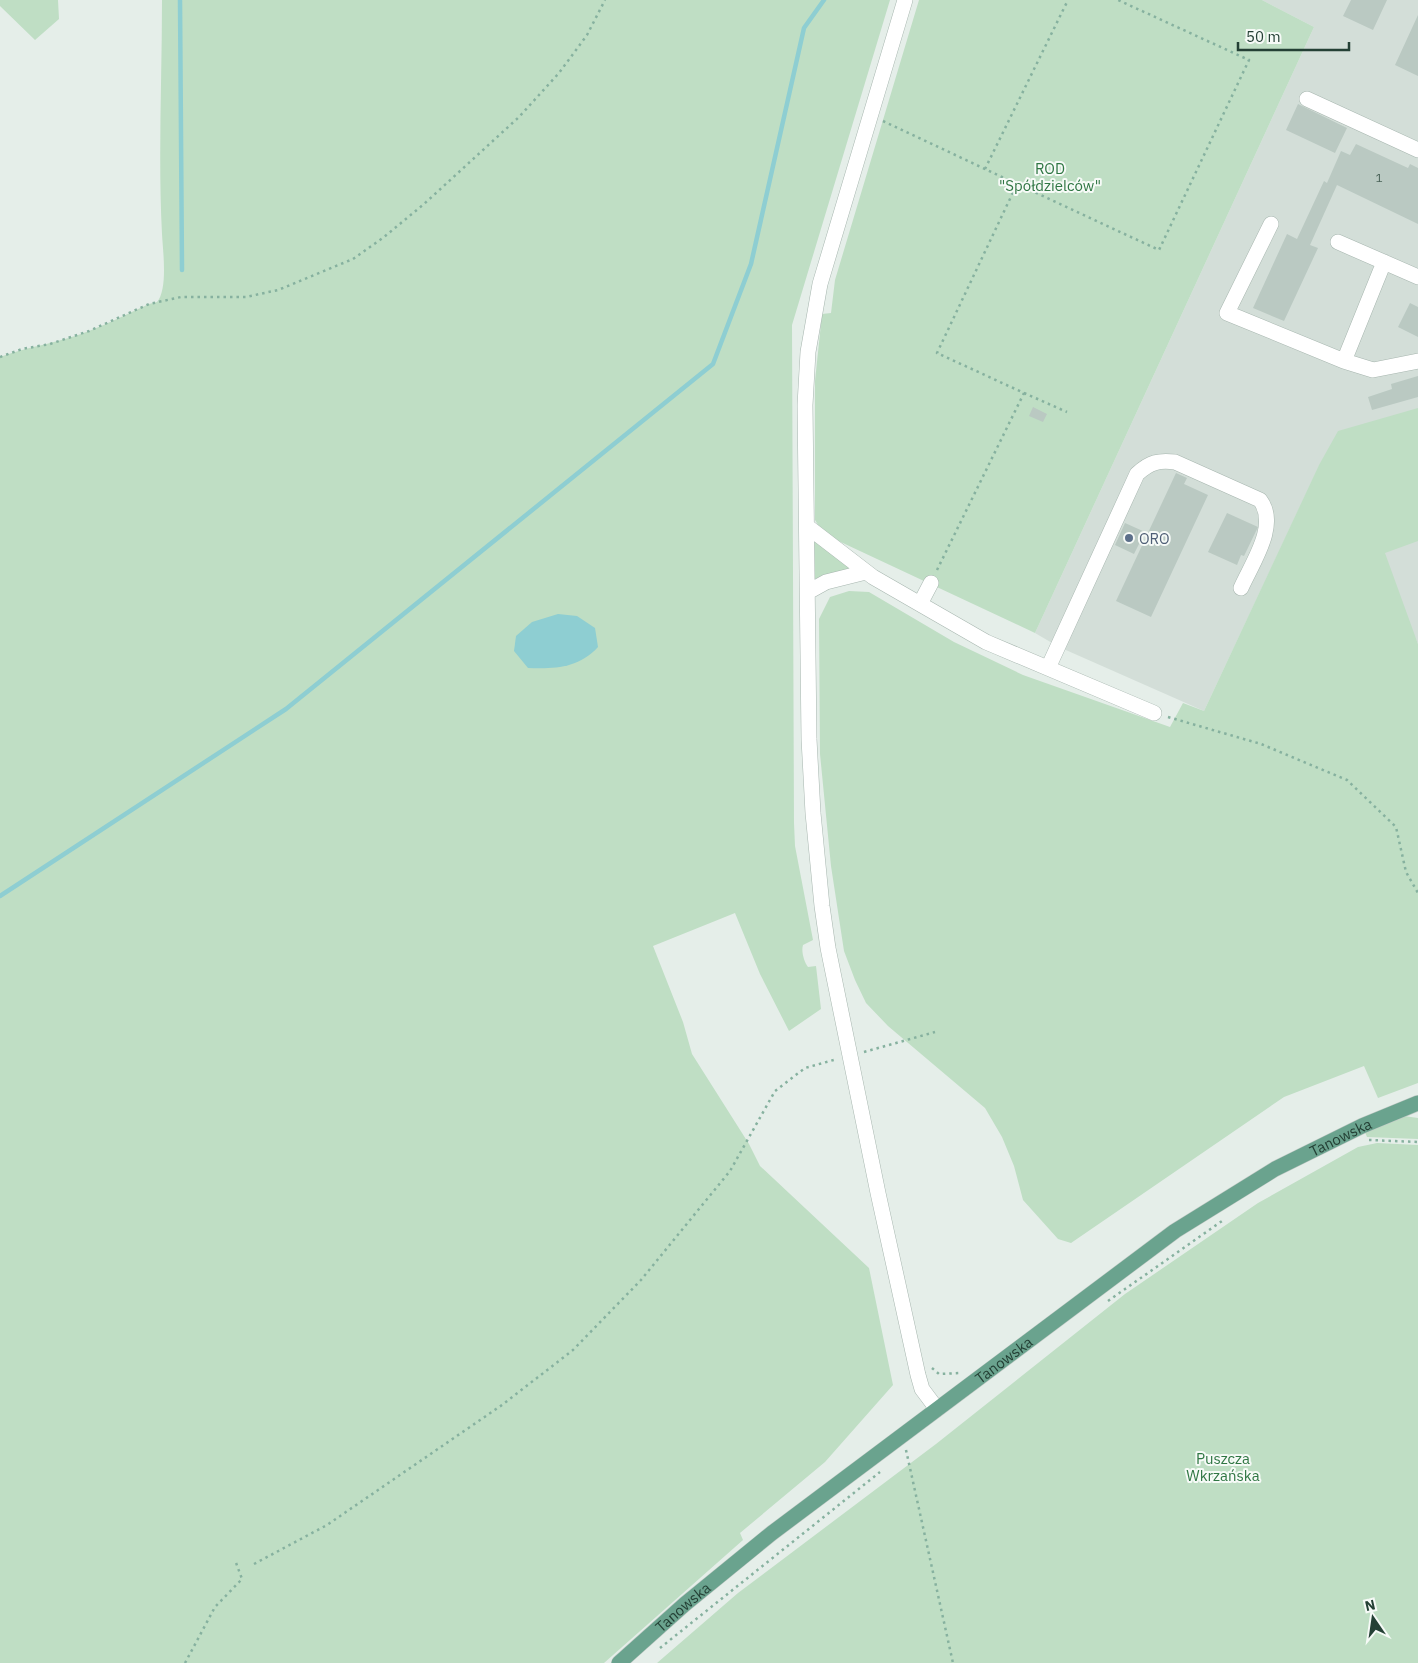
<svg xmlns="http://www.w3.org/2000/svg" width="1418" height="1663" font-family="'IBM Plex Sans',sans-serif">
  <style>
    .built { fill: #d3ded8 }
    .green { fill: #bfdec4 }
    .water { fill: #8eced2 }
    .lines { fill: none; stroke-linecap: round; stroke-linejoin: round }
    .stream { stroke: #8eced2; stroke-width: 4.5 }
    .building { fill: #bac9c2 }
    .minor-casing { stroke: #a7b6af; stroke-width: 16 }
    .major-casing { stroke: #c2cac6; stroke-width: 16 }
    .path { stroke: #86b19f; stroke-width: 2.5; stroke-dasharray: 2.5 4; stroke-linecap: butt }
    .minor { stroke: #fff; stroke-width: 15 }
    .major { stroke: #6aa38e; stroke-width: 15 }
    .service-dot { fill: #5c6f8a; stroke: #f6faf7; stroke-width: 2 }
    .labels { text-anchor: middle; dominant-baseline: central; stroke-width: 4; stroke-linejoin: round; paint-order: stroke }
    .number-label { font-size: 12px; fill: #4a6258 }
    .park-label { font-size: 15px; fill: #2f7643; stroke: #f6faf7 }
    .service-label { font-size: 15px; fill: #4e5e75; stroke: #f6faf7; text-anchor: start }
    .street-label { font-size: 15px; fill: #244035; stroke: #f6faf7 }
  </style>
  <rect width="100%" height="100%" fill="#e5eee9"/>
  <path class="built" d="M1262,0h156v644l-12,-28 -87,-150 -115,245 -145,-64 -24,-14 279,-606z"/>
  <path class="green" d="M0,0h58l1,19 -24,21 -35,-34z
    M162,0h728l-98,325 2,498 1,23 18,94 -10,5c-2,6 1,17 5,22l8,-1 5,43 -32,22 -29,-57 -25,-61 -82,33 30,76 9,32 57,90 11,22 109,102 24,117 -68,77 -85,71 3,7 -139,123h-604v-1306c29,-11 60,-14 89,-26 20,-8 40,-18 60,-27l8,-2c11,-13 6,-50 5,-68 -4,-77 0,-156 0,-234z
    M919,0h343l52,27 -279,606 -205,-96 -10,-9 -5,-8v-139l7,-67 9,-1 4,-33z
    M1418,408v133l-33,12 33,91v439l-40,15 -14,-32 -80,31 -213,146 -13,-4 -35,-39 -9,-34 -12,-29 -17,-29 -97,-82 -22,-23 -11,-23 -11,-29 -13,-85 -11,-112 -1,-135 11,-22 19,-6 20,1 85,50 69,33 147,52 13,-24 21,8 115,-246 19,-34z
    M814,541l18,11 22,18 -40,9z
    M1404,1116l14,2v21l-51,-2 -2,-5z
    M1377,1143l41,2v518h-761l81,-70 198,-149 189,-150 133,-91 100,-56z"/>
  <path class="water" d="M558,614l19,2 18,12 3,19c-19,21 -43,22 -70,21l-14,-17 2,-15 16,-14z"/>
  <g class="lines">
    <path class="stream" d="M180,0l2,270
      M0,896l286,-187 427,-345 38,-100 53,-236 20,-28"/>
  </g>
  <path class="building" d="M1351,0h36l-14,30 -30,-14z
    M1418,15v61l-23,-11z
    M1298,104l49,24 -12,25 -49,-23z
    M1356,144l52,24 2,-4 8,4v56l-81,-39 -27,60 8,3 -34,73 -31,-13 34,-74 10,5 27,-58 3,2 14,-32 9,4z
    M1410,303l8,4v30l-20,-10z
    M1418,376v21l-46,13 -4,-13 24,-8 -1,-5z
    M1033,407l14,7 -4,8 -14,-6z
    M1176,473l11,5 -3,6 24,11 -57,122 -35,-16z
    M1227,513l31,14 -14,29 -3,-1 -4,10 -29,-13z
    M1125,523l20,9 -11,22 -19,-9z"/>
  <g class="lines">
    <defs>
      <path id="minor" d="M905,0l-85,284 -12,68 -3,53 4,334 4,74 9,93 6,42 50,245 40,182 4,14 15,20
        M1307,99l111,51
        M1271,224l-44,89 117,48 29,9 45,-9
        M1338,242l80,35
        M1344,361l40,-99
        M808,527l65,50 113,65 168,71
        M808,592l18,-10 40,-10
        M920,604l11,-21
        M1048,668l89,-194c13,-12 22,-14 38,-12l85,38c19,25 -8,63 -19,88"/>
      <g id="major">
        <path id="s1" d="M619,1663l66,-59 87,-71 403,-302 100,-62 87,-43 56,-23"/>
      </g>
    </defs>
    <use href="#minor" class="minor-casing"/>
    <use href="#major" class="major-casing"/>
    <path class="path" d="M883,121l134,63
      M985,169l83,-169
      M0,357l22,-8 28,-5 39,-13 60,-27 32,-7h65l32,-7 75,-31 31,-22 40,-33 95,-87 40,-44 28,-38 18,-35
      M1024,393l43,19
      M937,570l87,-177 -87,-40 80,-169 142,66 90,-190 -131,-60
      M1168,717l93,27 86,36 49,47 10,45 12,21
      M864,1052l71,-20
      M1369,1140l49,2
      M1108,1301l114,-80
      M932,1368l7,6 21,-1
      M906,1450l47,213
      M254,1564l73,-39 175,-120 71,-55 68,-70 89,-109 45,-80 30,-23 32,-9
      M660,1648l220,-176
      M185,1663l30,-56 27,-28 -7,-19"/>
    <use href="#minor" class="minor"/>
    <use href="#major" class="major"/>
  </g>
  <circle class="service-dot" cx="1129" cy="538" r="5"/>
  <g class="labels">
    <g class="number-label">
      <text x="1379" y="177">1</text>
    </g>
    <g class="park-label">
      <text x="1050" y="168">ROD<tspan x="1050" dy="17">"Spółdzielców"</tspan></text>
      <text x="1223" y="1458">Puszcza<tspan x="1223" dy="17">Wkrzańska</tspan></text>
    </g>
    <g class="service-label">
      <text x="1139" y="538">ORO</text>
    </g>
    <g class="street-label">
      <text stroke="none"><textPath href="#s1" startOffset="895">Tanowska</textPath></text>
      <text stroke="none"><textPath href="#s1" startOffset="490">Tanowska</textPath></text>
      <text stroke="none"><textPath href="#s1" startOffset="85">Tanowska</textPath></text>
    </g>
  </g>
  <g transform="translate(1373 1618) rotate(347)" stroke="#f6faf7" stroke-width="4" paint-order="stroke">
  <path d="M0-4L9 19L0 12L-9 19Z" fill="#244035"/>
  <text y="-8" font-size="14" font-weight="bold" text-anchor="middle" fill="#244035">N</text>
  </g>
  <path d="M1238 42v8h111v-8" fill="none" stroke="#244035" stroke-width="2.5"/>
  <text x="1246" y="42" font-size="15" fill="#244035" stroke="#f6faf7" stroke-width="4" paint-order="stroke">50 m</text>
</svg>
